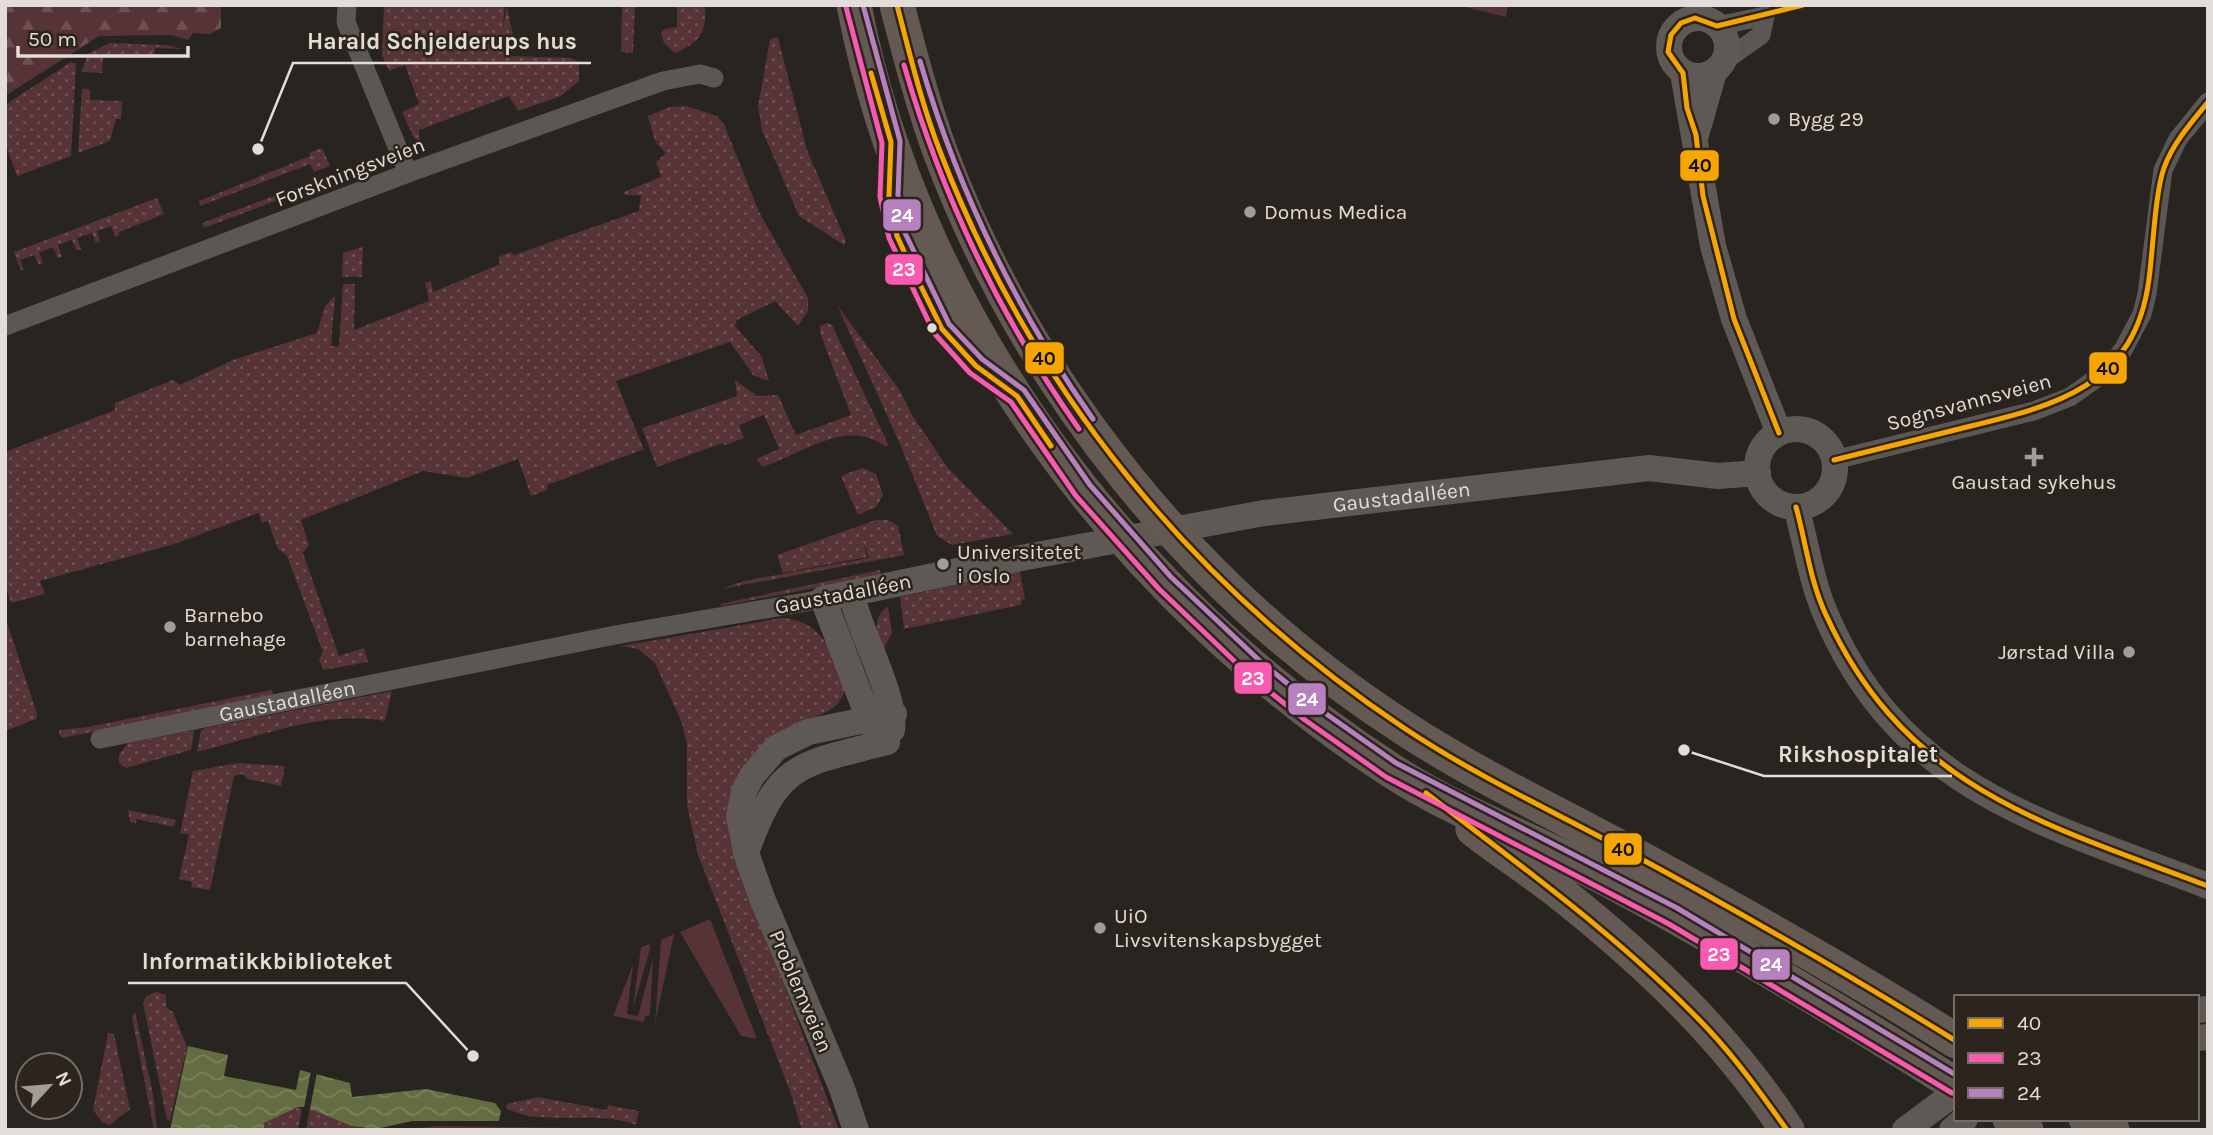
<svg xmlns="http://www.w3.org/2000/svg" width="2213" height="1135" font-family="Karla,sans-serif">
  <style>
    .grass { fill: url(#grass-dots) }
    .forest { fill: url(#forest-firs) }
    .garden { fill: #563336 }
    .water { fill: url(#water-waves) }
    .pier { fill: #282420 }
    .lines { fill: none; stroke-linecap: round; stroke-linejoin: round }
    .street { stroke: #5a5754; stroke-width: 19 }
    .secondary { stroke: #5f5955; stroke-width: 26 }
    .highway { stroke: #645953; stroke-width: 35 }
    .bus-1-casing { stroke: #2c241d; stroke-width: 10 }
    .bus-2-casing { stroke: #2c241d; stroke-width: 10 }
    .bus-3-casing { stroke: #2c241d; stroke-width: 10 }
    .bus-1 { stroke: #f7a600; stroke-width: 5 }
    .bus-2 { stroke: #f75aaf; stroke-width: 5 }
    .bus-3 { stroke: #b781c0; stroke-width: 5 }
    .poi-dot { fill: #a19c98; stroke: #2c241d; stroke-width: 2.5 }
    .bus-dot { fill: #e2ddd8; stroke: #2c241d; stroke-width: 2.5 }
    .labels { text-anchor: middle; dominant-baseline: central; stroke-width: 5; stroke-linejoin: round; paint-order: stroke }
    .poi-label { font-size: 21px; fill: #e2ddd8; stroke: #2c241d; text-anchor: start }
    .street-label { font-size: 21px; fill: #e2ddd8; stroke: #2c241d }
    .leader { fill: none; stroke: #e2ddd8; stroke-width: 2.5 }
    .callout-dot { fill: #e2ddd8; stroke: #2c241d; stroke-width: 2.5 }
    .callout-label { font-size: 23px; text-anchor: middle; font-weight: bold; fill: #e2ddd8; stroke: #2c241d; stroke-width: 5; stroke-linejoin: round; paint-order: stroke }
    .line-badge { stroke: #2c241d; stroke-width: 2.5 }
    .badge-label { font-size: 19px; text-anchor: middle; font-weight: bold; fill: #fff }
    .pale-badge-label { font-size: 19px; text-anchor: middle; font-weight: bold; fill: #111 }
  </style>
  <defs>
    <pattern id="grass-dots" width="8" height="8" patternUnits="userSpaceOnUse" patternTransform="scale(1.75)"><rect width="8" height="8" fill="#563336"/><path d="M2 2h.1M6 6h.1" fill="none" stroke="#6e5052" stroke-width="1.8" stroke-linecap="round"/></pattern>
    <pattern id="forest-firs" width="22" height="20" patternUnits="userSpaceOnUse" patternTransform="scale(1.75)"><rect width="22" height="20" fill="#563336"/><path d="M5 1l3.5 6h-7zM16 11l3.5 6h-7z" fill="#6e5052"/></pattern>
    <pattern id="water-waves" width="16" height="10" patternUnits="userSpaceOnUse" patternTransform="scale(1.75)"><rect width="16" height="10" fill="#646c42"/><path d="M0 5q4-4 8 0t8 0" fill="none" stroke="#7a815d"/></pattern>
  </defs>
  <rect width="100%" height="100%" fill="#282420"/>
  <path class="grass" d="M384,5h121l-2,21 4,-19 6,28 -7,21 65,2 8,4v19l-18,15 -43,15 -9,-15 -90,34 1,12 -7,-6 -11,-24 17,-8 -14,-39 -16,6 -7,-16z
    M622,5h13l-2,48 -12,-1z
    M677,5h28c2,28 -5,37 -30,48l-11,-10 -3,-9 3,-5 13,-2z
    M775,37l3,1 29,112 39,91 -2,4 -45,-29 -37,-86 -4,-24 12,-66z
    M110,43l55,2 18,4 -28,-1 -1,10 -51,-1 -1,16 -21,-1 8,-19z
    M71,62l5,2 -5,92 -54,20 -12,-33v-38z
    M82,89h8v11l32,1 -1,18h-5l-6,22 -32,12z
    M686,106l31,10 7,8 35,88 49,86v13l-10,15 -23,-25 -38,19 -2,6 27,31 7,24 -16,-6 -23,-33 -114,39 28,69h-2l-95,35v5l-16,6 -13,-37 -51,19 -44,-7 -122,49 8,25 -6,8 36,103 25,-8 4,14 -45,8 -4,-11 4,-7 -36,-96 -9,-7 -10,-28 -6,2 -3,-10 -88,32 -131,36 5,13 -34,9 -6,-20v-131l110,-42v-7l58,-23 7,5 53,-25 84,-27 8,-27 10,-10 -4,50 8,1 4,-63h12l-1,46 75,-29 -4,-19 6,-1 2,11 67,-28 -2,-7 13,-5 3,3 125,-44 2,-16h-16l-1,-3 37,-15 -5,-15 10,-9 -10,-10 4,-2h-5l-7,-25 22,-9z
    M322,148l8,18 -16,6 -4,-8 -110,42 -1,-5 111,-45 -1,-3z
    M316,180l1,5 -113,43 -2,-5z
    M157,198l7,16 -45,18v3l-4,2 -4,-11 -14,5 3,11 -4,1 -4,-10 -15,5 4,11 -4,2 -5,-11 -14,5 4,12 -4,1 -5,-11 -14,6 4,10 -4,2 -5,-10 -14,5 4,10 -3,1 -7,-19z
    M363,247l-1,30h-20l1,-24z
    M837,305l62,84 13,26 36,53 65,66 -61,11 -15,-9 -37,-92z
    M828,323l4,2 56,119 -2,3c-39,-30 -84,7 -123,20l-7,-8 23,-10 -15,-34 -25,10 5,13 -19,7 -3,-2 -65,24 -15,-39 95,-32 -2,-16 22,16 21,-1 18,40 55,-20 -31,-82v-7z
    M862,468l14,6 7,21 -7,12 -18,8 -17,-39z
    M876,520h12l10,6 6,29 -183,34 23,-8 125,-23 -6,-17 4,16 -84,16 -6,-18z
    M880,570l1,5 -159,31 -2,-2z
    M1020,571l5,28 -4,2v4l-117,24 -4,-32z
    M888,607l4,26 -8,15c-7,-15 -13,-31 4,-41z
    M5,616l32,98 -1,5 -31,12z
    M782,618c32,2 45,22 56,49 4,8 9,16 6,25 -6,23 -35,24 -52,35 -10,8 -53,90 -63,107l2,11 108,285h-37l-12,-39 -92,-236 -11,-50v-60l-5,-22 -27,-60 -17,-14 -17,-3z
    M271,690l4,5 -213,43 -3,-4v-4l29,-3z
    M392,691l-7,30c-62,-12 -128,17 -188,31l4,-21 4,-3z
    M194,730l-3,20 -65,18 -7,-5v-8l9,-12z
    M238,763l47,3 -4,20 -33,-7 -6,-5 -8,2 -24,114 -19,-3 1,-5 -13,-3 10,-44 -9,-2 13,-62z
    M128,810l48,10 -2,7 -37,-8 -1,4 -6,-1z
    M156,992l10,3v12l7,5 14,35 -17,74 -3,-1 -24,-117 3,-7z
    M135,1012l18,82 4,36h-3l-22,-113z
    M108,1033l6,1 16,75 -20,16 -8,-3 -9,-12z
    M538,1097l69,13 1,-5 31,6 -3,14c-40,-16 -96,3 -130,-17l1,-4z
    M298,1107l4,2 -4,21h-34v-7z
    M310,1108l41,18 25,4h-70z
    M439,1126l136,2 20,2h-199z"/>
  <path class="forest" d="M5,5h216v23l-11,6 -17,-1 -5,7 -17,-5 -72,1 -94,60z"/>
  <path class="garden" d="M1457,5h51l-2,12z
    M710,919l47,120 -16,-3 -61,-104z
    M674,934l-18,85 -1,5 6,-84z
    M650,944v5l-17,59 8,-61z
    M653,958l-3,57 -5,1 -1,6 -31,-6 20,-51 -6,49 11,2z"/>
  <path class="water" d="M188,1046l40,9 -4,21 72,14 4,-20 50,13 2,14 74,-8 69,14 6,8 -2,10h-87l-36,8 -25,-3 -45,-19h-8l-34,16v7h-94z"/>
  <path class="pier" d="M311,1071l6,1 -7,37 -6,-1z"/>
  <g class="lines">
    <g class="street">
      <path d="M347,5l-1,17 62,151"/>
      <path d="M1717,26l48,-10 -4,19 -38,27"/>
      <path d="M5,326l403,-153 255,-92 37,-7 14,4"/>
      <path d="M1834,460l200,-49 36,-14 31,-22 22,-25 19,-36 5,-20 16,-124 15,-31 30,-37"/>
      <path id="s1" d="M100,739l515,-104 208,-36"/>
    </g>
    <g class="secondary">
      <circle cx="1698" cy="47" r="29"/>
      <path d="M1683,73l30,173 21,73 45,114"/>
      <path d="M1696,135l18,-63"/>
      <circle cx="1796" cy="468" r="39"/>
      <path d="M1796,507c10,35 15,74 30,108 75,176 219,208 382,271"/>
      <path d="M851,593c8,38 46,104 41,137"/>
      <path id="s2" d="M887,742l-11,-10 -7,-13 -46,-120 198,-41 243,-45 385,-45 69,8 40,-3"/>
      <path d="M746,853c32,-92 53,-88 141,-111"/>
      <path d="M2197,1010l11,-1"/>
      <path d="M2197,1038l11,-1"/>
      <path d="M856,1130l-15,-44 -79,-188 -16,-45 -7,-37 5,-25 8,-15 24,-28 32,-16 86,-18"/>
      <path d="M1905,1130l51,-38"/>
      <path d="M1952,1130l13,-11"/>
    </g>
    <path class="highway" d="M854,5c60,314 273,594 538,766 65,42 140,69 209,105 121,64 239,136 355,209
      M897,5c13,50 26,100 44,149 88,233 253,439 463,574 69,45 144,81 217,120 113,61 226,124 335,193
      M1473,829c28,22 58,41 86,63 86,68 168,145 228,238
      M2010,1119l16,11
      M2086,1119l26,11"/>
    <defs>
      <path id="bus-1" d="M897,5c13,50 25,101 44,149 91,235 253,434 463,574 69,46 144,81 217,120 113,61 225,125 335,193
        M871,73l20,69 -2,54 8,40 10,22 35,71 34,37 41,30 34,50
        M1779,433l-45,-114 -31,-123 -7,-61 -9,-27 -4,-35 -15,-21 3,-17 10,-12 14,-5 22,8 86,-21
        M1834,460c43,-11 86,-21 129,-32 91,-22 172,-40 186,-149 4,-29 6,-86 15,-111 9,-25 27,-45 44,-66
        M1796,507c10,36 14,74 30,108 79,173 218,209 382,271
        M1426,793c97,75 198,147 282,236 29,31 54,66 79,101"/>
      <path id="bus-2" d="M846,7l36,136 -2,54 9,41 45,95 36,40 41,29 65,94 83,93 91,87 55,44 81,57 283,147 283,169
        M904,65c38,132 96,252 175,364"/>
      <path id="bus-3" d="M863,5l37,136 -2,54 7,38 44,91 33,35 42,31 66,95 81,92 90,85 54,44 81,57 281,145 279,167
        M920,61c38,130 95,247 173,358"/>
    </defs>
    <use href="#bus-1" class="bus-1-casing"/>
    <use href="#bus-2" class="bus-2-casing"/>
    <use href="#bus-3" class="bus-3-casing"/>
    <use href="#bus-1" class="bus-1"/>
    <use href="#bus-2" class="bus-2"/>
    <use href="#bus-3" class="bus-3"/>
  </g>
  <g class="poi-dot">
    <circle cx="1774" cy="119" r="7"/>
    <circle cx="1250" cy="212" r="7"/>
    <path d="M2030.5 446.5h7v7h7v7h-7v7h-7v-7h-7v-7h7z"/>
    <circle cx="943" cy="564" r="7"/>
    <circle cx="170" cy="627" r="7"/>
    <circle cx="2129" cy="652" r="7"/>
    <circle cx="1100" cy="928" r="7"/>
  </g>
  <circle class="bus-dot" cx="932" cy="328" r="6"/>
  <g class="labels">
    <g class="poi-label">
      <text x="1788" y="119">Bygg 29</text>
      <text x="1264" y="212">Domus Medica</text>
      <text x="2034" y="482" text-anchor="middle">Gaustad sykehus</text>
      <text x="957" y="552">Universitetet<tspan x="957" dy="24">i Oslo</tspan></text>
      <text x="184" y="615">Barnebo<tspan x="184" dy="24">barnehage</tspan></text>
      <text x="2115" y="652" text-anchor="end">Jørstad Villa</text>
      <text x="1114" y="916">UiO<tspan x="1114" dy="24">Livsvitenskapsbygget</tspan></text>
    </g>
    <g class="street-label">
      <text transform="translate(350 172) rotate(-21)">Forskningsveien</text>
      <text transform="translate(1969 402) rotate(-15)">Sognsvannsveien</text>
      <text stroke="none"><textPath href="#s2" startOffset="746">Gaustadalléen</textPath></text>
      <text transform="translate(843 594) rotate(-11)">Gaustadalléen</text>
      <text stroke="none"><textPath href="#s1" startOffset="191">Gaustadalléen</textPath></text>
      <text transform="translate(801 991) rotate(67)">Problemveien</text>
    </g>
  </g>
  <path class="leader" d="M258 149L293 63H591M1684 750L1764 776H1952M473 1056L406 983H128"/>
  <g class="callout-dot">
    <circle cx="258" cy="149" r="7"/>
    <circle cx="1684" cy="750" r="7"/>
    <circle cx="473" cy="1056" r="7"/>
  </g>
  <g class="callout-label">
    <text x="442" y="49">Harald Schjelderups hus</text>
    <text x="1858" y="762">Rikshospitalet</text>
    <text x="267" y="969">Informatikkbiblioteket</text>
  </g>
  <g class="line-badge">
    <rect x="1679" y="149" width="41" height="33" rx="7" fill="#f7a600"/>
    <rect x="882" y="198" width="40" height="34" rx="7" fill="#b781c0"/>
    <rect x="884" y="253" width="40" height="33" rx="7" fill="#f75aaf"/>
    <rect x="1024" y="341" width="41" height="34" rx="7" fill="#f7a600"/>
    <rect x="2088" y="351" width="40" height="34" rx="7" fill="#f7a600"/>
    <rect x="1233" y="661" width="40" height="34" rx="7" fill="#f75aaf"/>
    <rect x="1287" y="682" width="40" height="34" rx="7" fill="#b781c0"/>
    <rect x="1603" y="832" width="40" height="34" rx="7" fill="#f7a600"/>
    <rect x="1699" y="937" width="40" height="34" rx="7" fill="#f75aaf"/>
    <rect x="1751" y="948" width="40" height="33" rx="7" fill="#b781c0"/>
  </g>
  <g class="badge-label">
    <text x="902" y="222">24</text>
    <text x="904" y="276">23</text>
    <text x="1253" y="685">23</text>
    <text x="1307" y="706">24</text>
    <text x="1719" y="961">23</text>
    <text x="1771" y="971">24</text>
  </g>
  <g class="pale-badge-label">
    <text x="1700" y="172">40</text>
    <text x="1044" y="365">40</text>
    <text x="2108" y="375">40</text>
    <text x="1623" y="856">40</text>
  </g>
  <rect width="2213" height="1135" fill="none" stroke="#e2ddd8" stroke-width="14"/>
  <rect x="1954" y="995" width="245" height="126" fill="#2c241d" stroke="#756e68" stroke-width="2"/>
  <rect x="1968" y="1018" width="35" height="10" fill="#f7a600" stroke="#756e68" stroke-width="2"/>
  <text x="2017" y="1030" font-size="21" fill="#e2ddd8">40</text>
  <rect x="1968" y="1053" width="35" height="10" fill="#f75aaf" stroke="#756e68" stroke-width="2"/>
  <text x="2017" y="1065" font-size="21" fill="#e2ddd8">23</text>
  <rect x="1968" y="1088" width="35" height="10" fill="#b781c0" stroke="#756e68" stroke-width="2"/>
  <text x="2017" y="1100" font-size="21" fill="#e2ddd8">24</text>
  <g transform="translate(49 1086) rotate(64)"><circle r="33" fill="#2c241d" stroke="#756e68" stroke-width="2"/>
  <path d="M0-5L12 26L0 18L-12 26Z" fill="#a19c98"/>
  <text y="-10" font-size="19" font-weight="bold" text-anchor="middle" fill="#e2ddd8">N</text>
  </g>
  <path d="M18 46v10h170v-10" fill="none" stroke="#e2ddd8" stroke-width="3.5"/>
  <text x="28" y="46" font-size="21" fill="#e2ddd8" stroke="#2c241d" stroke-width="5" paint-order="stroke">50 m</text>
</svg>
